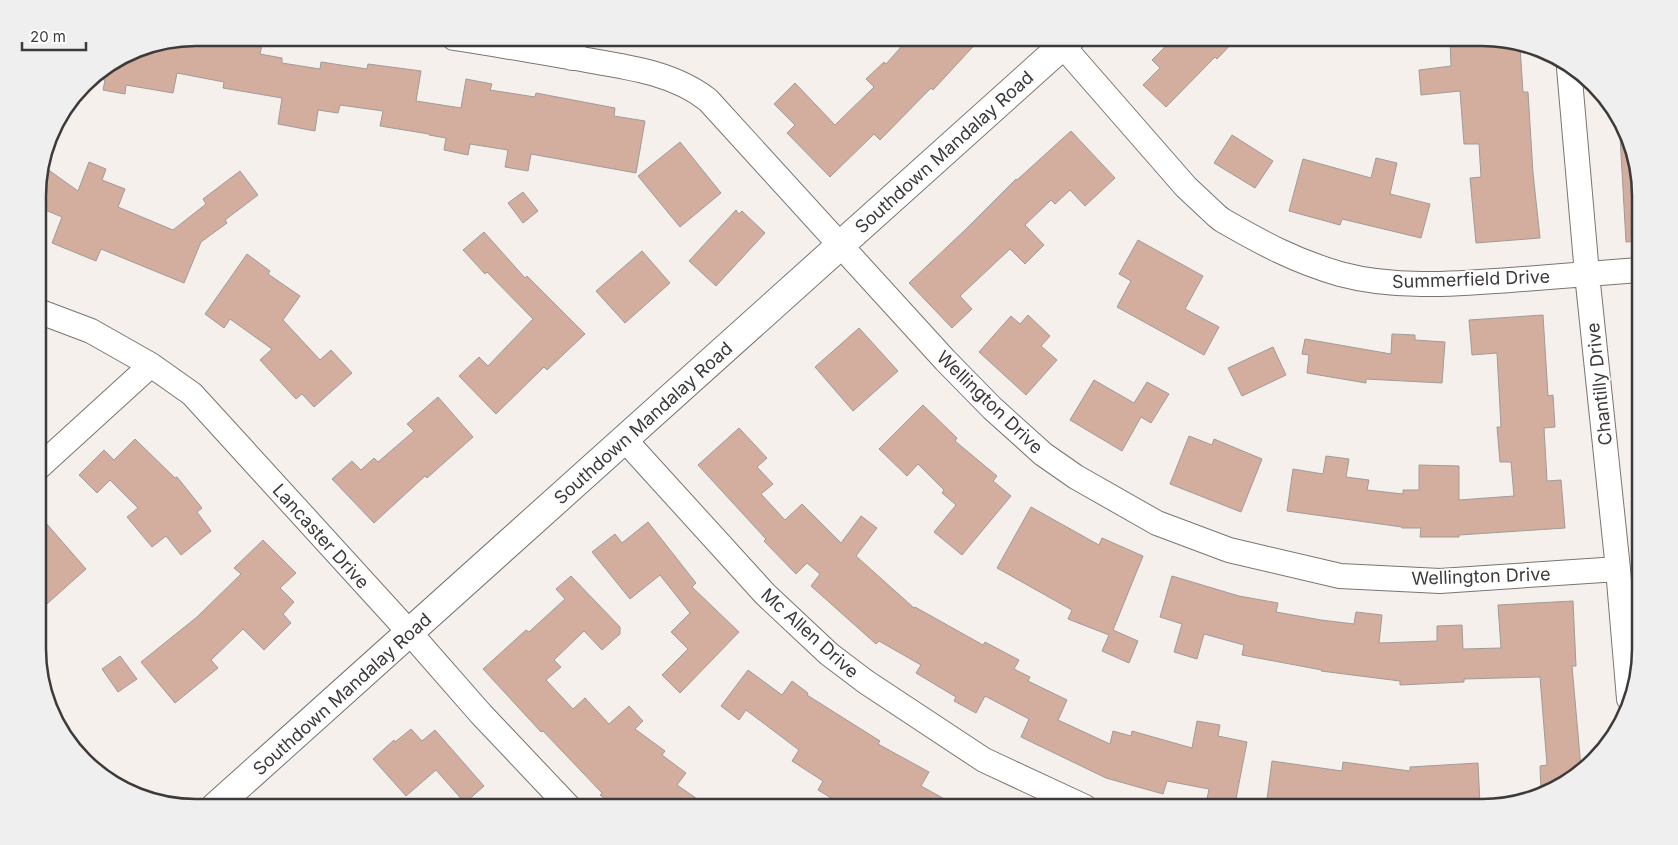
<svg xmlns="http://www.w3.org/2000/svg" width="1678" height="845" font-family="Inter,sans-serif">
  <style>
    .building { fill: #d3ad9e; stroke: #a19b98 }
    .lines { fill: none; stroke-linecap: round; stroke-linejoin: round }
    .minor-casing { stroke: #7a7572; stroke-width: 26 }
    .tertiary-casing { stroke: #7a7572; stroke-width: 30 }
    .minor { stroke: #fff; stroke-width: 24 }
    .tertiary { stroke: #fff; stroke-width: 28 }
    .labels { text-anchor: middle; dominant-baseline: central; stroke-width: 4; stroke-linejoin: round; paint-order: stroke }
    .street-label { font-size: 18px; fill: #3d3a39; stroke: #fff }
    .rim { fill: none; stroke: #3d3a39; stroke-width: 2.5 }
  </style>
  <rect width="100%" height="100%" fill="#f6f0ed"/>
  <path class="building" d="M197,38h9l25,4 1,-2 30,5 -2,9 22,4v5l38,6 1,-7 46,7 1,-5 53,7 -5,30 45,7 5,-29 26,5 -2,6 45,7 1,-4 79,15 -1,8 31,5 -9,52 -105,-19 -3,17 -23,-4 3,-17 -38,-6 -2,11 -24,-5 2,-12 -17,-3v-1l-49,-8 3,-15 -43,-6 -2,8 -20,-3 -3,21 -37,-7 4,-26 -59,-10 1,-6 -47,-9 -4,20 -47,-8 -1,9 -22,-4 2,-10 -14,-3 45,-27z
    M909,38h72l-48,52 -2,-2 -51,52 -6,-6 -44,43 -43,-44 8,-8 -21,-21 21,-21 40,42 39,-38 -8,-8 18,-17 2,2z
    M1174,38h7l6,6 8,-6h42l-20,21 -2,-2 -49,50 -23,-22 17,-17 -8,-8z
    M1450,38h31l39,9 3,45h5l5,81 7,65 -64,5 -6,-65 11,-1 -2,-33h-15l-4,-53 -39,4 -2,-25 32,-4z
    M1071,131l44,47 -30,28 -15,-16 -15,14 -4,-4 -26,25 19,20 -19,19 -15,-15 -50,47 12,13 -20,19 -43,-45 57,-54 50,-50 1,1z
    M1232,135l41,26 -18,27 -41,-25z
    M1622,135l17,41v65l-13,1 -6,-106z
    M680,142l41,51 -41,34 -42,-51z
    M1376,158l21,5 -7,31 40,10 -9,34 -79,-19 -2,6 -51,-14 14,-52 68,19z
    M89,162l17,7 -4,11 23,9 -7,18 55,23 33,-26 -3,-5 37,-28 18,24 -33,25 2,3 -26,19 -17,41 -83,-34 -5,12 -44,-18 10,-26 -24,-10v-21l5,-20 35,25z
    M523,192l15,19 -15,12 -15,-20z
    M736,210l3,4 3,-3 23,22 -49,53 -27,-25z
    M484,232l41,46 2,-2 58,58 -38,36 -3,-3 -48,47 -37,-38 20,-19 9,9 45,-47 -46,-47 -2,2 -22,-24z
    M1138,240l65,36 -18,33 34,18 -15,28 -87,-48 14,-26 -12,-7z
    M642,251l28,32 -45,40 -29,-32z
    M247,254l23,17 -2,3 32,22 -17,24 37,40 11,-10 21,23 -38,34 -12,-13 -6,5 -36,-39 12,-11 -42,-30 -6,9 -19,-14z
    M1028,315l22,21 -9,10 16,14 -31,35 -47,-43 32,-36 9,8z
    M1543,315l5,81 5,-1 2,32 -11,1 3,53 14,-1 4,48 -106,7v2h-39l1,-9h-19v-1l-115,-16 6,-42 30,5 3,-18 23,3 -3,18 23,3 -2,10 36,4v-4h16v-25l40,1v34l55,-4 -3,-34h-11l-3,-35h4l-4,-74 -25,2 -3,-35z
    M859,328l39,43 -45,40 -38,-44z
    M1392,334l23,1v5l30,2 -3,41 -76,-4v4l-59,-10 2,-18 -7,-1 3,-15 86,15z
    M1273,347l13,28 -44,21 -14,-28z
    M1094,380l40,23 13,-21 22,12 -18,29 -10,-6 -19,34 -52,-31z
    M438,397l35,40 -46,41 -2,-2 -51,47 -42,-44 20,-18 9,9 13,-12 4,4 36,-31 -7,-7z
    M923,405l34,33 -2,3 42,35 -4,5 18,15 -49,59 -28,-23 22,-27 -14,-12 2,-3 -26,-26 -11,12 -28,-27z
    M739,428l28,30 -10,9 16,17 -12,10 24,26 17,-16 39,39 20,-27 16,12 -21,28 58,52 1,-1 68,38 2,-3 34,18 -5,9 16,8 -2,4 39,19 -9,20 52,24 3,-13 18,5 1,-5 60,17 5,-27 23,4 -2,11 29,6 -12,62 -28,-5 2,-10 -42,-8 -4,13 -57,-16 -85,-41 8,-18 -44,-23 -9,17 -22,-12 2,-4 -40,-24 5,-8 -42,-24 -3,3 -65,-58 9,-12 -13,-11 -11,11 -32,-33 2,-2 -68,-74z
    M1189,436l23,9 2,-6 48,20 -21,53 -71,-28z
    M135,439l40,39 2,-1 25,31 -5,4 14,19 -30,24 -15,-19 -14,11 -25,-30 11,-9 -28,-28 -13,13 -18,-18 25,-25 10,10z
    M1031,507l68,38 3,-7 41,18 -30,74 25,11 -9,22 -27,-12 7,-16 -41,-16 4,-9 -75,-42z
    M39,515l47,54 -47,42z
    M648,522l48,61 -4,4 47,45 -59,61 -18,-18 26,-26 -17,-17 19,-19 -30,-38 -30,24 -38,-47 23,-18 7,9z
    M263,540l33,33 -16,15 14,14 -11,12 8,9 -27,27 -21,-21 -32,31 7,8 -43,35 -34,-41 56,-45 44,-43 -7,-6z
    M571,576l49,51v7l-18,16 -18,-19 -30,29 7,7 -15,13 27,29 12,-11 24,26 20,-18 14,15 -8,8 30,22 -3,4 24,18 -9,12 32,22h-93l-16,-12 2,-2 -59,-62 -2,1 -58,-63 43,-39 3,2 36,-33 -9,-10z
    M1172,576l67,20 39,7 -2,9 45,8 33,4 2,-12 26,3 -3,28 58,-2v-15l25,-1 1,24 38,-1 -3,-43 75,-4 3,65h-4l9,102 -12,13 -28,9 -1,-24 7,-1 -7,-88 -76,2v3l-64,3v-4l-79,-10 1,-1 -80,-15 2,-10 -40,-11 -7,25 -23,-7 8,-28 -22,-7z
    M120,656l17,23 -19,13 -16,-23z
    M748,670l34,25 10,-14 16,12 -1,2 73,46 -2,3 51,28 -8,14 38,21h-113l-28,-17 5,-9 -31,-20 7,-11 -53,-40 -7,10 -18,-14z
    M411,729l11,12 13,-11 49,56 -19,17 -29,-33 -30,26 -33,-37 21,-19 1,2z
    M1272,761l70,10 1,-9 67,9v-4l68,-4 2,42 -28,2h-186z"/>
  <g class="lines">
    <defs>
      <path id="minor" d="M454,38c40,6 80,13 121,20 45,8 96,13 133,42l237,260 47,48 51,46 33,23 81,46 72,27 111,26 100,5 178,-12
        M1062,45l124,142 31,29 5,4c40,23 73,41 118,54 55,15 114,10 170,6 43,-3 86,-7 129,-10
        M572,58l3,-20
        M1569,68l18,206 31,295 11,130
        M38,311l53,20 60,34 41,29 218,239 71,81 88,93
        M625,440l140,154 64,60 37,28 118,78 101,47
        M38,468l113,-103"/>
      <path id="tertiary" d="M215,807l856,-769"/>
    </defs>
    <use href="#minor" class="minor-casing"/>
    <use href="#tertiary" class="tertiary-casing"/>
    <use href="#minor" class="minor"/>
    <use href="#tertiary" class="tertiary"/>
  </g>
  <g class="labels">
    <g class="street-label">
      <text transform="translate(944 152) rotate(-42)">Southdown Mandalay Road</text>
      <text transform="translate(1471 279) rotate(-2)">Summerfield Drive</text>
      <text transform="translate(1599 384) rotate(-96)">Chantilly Drive</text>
      <text transform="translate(990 402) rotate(44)">Wellington Drive</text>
      <text transform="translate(643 423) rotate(-42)">Southdown Mandalay Road</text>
      <text transform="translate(321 536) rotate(48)">Lancaster Drive</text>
      <text transform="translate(1481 576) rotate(-2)">Wellington Drive</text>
      <text transform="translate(810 633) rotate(42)">Mc Allen Drive</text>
      <text transform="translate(342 694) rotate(-42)">Southdown Mandalay Road</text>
    </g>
  </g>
  <path d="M0 0H1678V845H0ZM196 46H1482A150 150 0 0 1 1632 196V649A150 150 0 0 1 1482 799H196A150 150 0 0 1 46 649V196A150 150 0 0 1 196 46Z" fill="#efefef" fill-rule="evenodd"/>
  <path class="rim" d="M196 46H1482A150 150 0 0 1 1632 196V649A150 150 0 0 1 1482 799H196A150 150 0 0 1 46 649V196A150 150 0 0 1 196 46Z"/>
  <path d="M22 42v8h64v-8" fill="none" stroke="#3d3a39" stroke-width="2.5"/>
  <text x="30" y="42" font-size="15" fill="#3d3a39" stroke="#ffffff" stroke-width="4" paint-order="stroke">20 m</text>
</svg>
